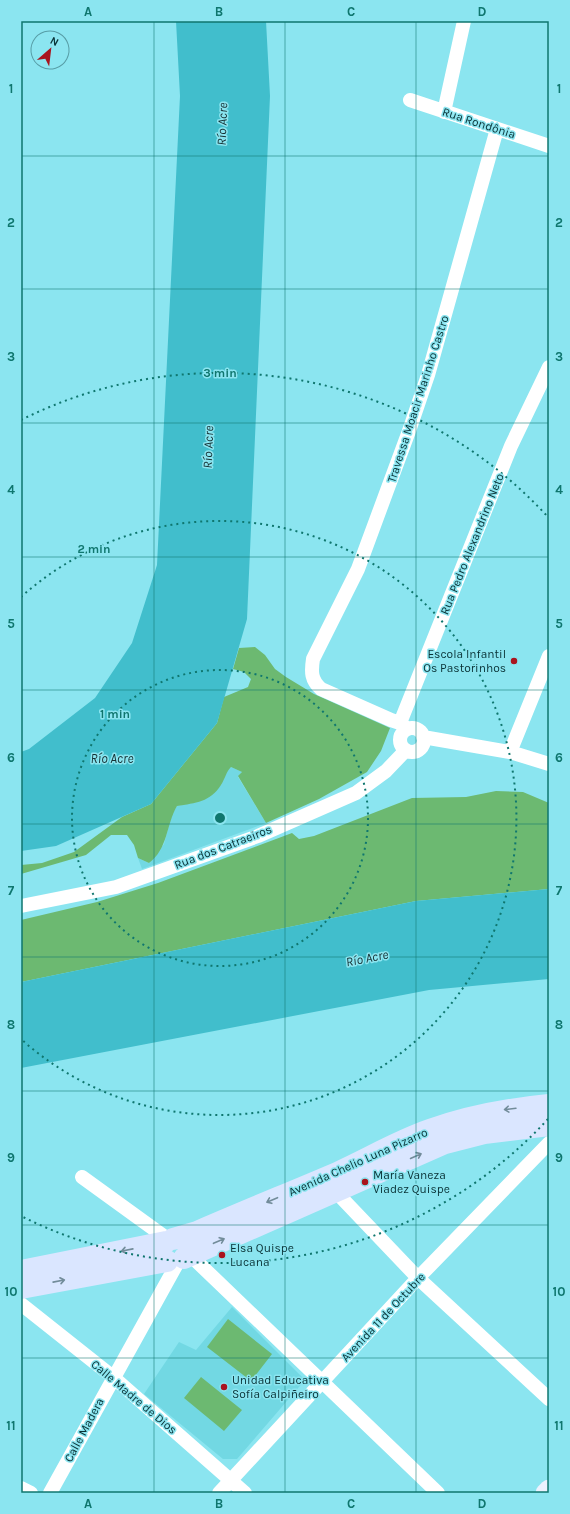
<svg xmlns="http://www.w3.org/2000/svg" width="570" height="1514" font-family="Karla,sans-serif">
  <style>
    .built { fill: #72d8e3 }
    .green { fill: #6cb971 }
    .water { fill: #41becc }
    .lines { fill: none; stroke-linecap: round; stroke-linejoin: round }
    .street { stroke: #fff; stroke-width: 14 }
    .secondary { stroke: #edf2ff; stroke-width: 19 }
    .primary { stroke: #dae6ff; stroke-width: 22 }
    .oneway { stroke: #728c9a }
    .grid { fill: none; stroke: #0f766e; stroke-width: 1; stroke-opacity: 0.55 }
    .ring { fill: none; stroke: #0f766e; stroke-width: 2; stroke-dasharray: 2 4 }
    .poi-dot { fill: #a9141e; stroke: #8be5f0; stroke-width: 1.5 }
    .labels { text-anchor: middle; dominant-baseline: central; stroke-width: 3; stroke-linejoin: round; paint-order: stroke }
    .street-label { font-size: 12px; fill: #093236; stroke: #8be5f0 }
    .poi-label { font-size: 12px; fill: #093236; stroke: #8be5f0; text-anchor: start }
    .water-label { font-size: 13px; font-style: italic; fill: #153033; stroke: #8be5f0 }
    .centre { fill: #0f766e; stroke: #8be5f0; stroke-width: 2 }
    .ring-label { font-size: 12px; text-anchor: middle; font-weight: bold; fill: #0f766e; stroke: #8be5f0; stroke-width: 3; stroke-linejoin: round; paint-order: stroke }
    .neatline { fill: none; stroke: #0f766e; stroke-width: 1.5 }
    .grid-label { font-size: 13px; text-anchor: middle; font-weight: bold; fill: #0f766e }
  </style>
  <rect width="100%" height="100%" fill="#8be5f0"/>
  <path class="built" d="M231,767l11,5 -4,5 28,46 -124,46 -4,-11 11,5 15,-19 8,-30 5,-8 20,-4 24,-17 6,-14z
    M232,1307l73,73 -68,79h-14l-79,-65 35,-52 17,8z"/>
  <path class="green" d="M255,647l10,8 10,14 11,8 28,17 76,34 -9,23 -14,21 -48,27 -53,24 -28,-47 4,-4 -11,-5c-5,5 -6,12 -10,18 -11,17 -25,18 -44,21 -11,19 -9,43 -28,57l-11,-5 -4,-13 -7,-10h-16l-25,20 -65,19v-9l21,-2 32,-11 48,-35 29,-13 66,-81 7,-26 24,-10 3,-8 -7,-7 -11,-3 6,-21z
    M496,791l27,1 26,11v86l-133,12 -395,81v-62l76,-18 61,-19 134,-50 7,6 15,-3 98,-38 54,-1z
    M228,1319l44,35 -21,27 -44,-34z
    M201,1377l41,33 -18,21 -40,-33z"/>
  <path class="water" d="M176,21h90l4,75 -23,523 -30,104 -66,81 -95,42 -35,5v-99l8,-3 66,-51 37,-55 25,-78 23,-469z
    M549,889v90l-120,11 -408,78v-86l395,-81z"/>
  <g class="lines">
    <path class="street" d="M410,100l139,46
      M444,112l20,-91
      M400,723l111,-277 38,-79
      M400 740a12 12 0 1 1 24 0a12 12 0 1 1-24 0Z
      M408,729l-8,-6 -9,-3 -70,-31c-10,-9 -10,-17 -8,-30l45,-90 51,-138 19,-56 69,-246
      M423,737l87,15 39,12
      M510,752l39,-96
      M21,906l95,-19 142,-51 98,-43 30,-22 20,-21
      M82,1177l87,63
      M336,1192l82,86 131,121
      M190,1255l248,238
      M21,1304l92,73 132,116
      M21,1488l10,5
      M50,1493l128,-231
      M219,1493l199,-215 131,-135"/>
    <path class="secondary" d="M545,1493l4,-4"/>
    <path class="primary" d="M173,1239l24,-7c46,-20 93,-39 140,-59 31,-14 61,-32 93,-43 39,-14 78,-21 119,-25
      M184,1258l261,-115 39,-10 65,-8
      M21,1271l145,-29
      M21,1288l146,-27"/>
  </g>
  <defs><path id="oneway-shaft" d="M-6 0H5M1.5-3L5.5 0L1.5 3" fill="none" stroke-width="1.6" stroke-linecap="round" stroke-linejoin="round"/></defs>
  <g class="oneway">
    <use href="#oneway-shaft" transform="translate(510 1109) rotate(173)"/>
    <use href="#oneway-shaft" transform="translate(416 1156) rotate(-24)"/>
    <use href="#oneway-shaft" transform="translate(272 1200) rotate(157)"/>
    <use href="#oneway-shaft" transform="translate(219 1241) rotate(-23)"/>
    <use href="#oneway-shaft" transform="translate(127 1250) rotate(169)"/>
    <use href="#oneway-shaft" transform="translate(59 1281) rotate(-11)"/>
  </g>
  <path class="grid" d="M154,21v1472M285,21v1472M416,21v1472M21,156h528M21,289h528M21,423h528M21,557h528M21,690h528M21,824h528M21,957h528M21,1091h528M21,1225h528M21,1358h528"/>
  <g class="ring">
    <circle cx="220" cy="818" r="148"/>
    <path d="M21 597A297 297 0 1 1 21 1039"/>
    <path d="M548 1119A445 445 0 0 1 21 1216M21 420A445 445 0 0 1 548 517"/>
  </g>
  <g class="poi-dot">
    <circle cx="514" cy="661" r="4"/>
    <circle cx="365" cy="1182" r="4"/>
    <circle cx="222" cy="1255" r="4"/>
    <circle cx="224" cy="1387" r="4"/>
  </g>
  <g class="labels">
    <g class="street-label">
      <text transform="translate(479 123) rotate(18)">Rua Rondônia</text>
      <text transform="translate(418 399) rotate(-72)">Travessa Moacir Marinho Castro</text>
      <text transform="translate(472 544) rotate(-68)">Rua Pedro Alexandrino Neto</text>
      <text transform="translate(223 847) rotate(-21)">Rua dos Catraeiros</text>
      <text transform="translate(358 1162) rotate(-24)">Avenida Chelio Luna Pizarro</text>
      <text transform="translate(383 1317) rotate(-47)">Avenida 11 de Octubre</text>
      <text transform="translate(134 1397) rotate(40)">Calle Madre de Dios</text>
      <text transform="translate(84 1430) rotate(-62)">Calle Madera</text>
    </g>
    <g class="poi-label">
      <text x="506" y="654" text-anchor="end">Escola Infantil<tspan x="506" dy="14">Os Pastorinhos</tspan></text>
      <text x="373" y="1175">María Vaneza<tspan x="373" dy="14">Viadez Quispe</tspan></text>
      <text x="230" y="1248">Elsa Quispe<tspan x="230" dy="14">Lucana</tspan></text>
      <text x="232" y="1380">Unidad Educativa<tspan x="232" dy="14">Sofía Calpiñeiro</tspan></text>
    </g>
    <g class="water-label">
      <text transform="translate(222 124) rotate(-88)">Río Acre</text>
      <text transform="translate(208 447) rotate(-88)">Río Acre</text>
      <text x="112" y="758">Río Acre</text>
      <text transform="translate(367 958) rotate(-11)">Río Acre</text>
    </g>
  </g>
  <circle cx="220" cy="818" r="6" class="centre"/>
  <g class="ring-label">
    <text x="220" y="377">3 min</text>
    <text x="94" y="553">2 min</text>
    <text x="115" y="718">1 min</text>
  </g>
  <rect width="570" height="1514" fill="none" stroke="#8be5f0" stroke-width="44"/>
  <g transform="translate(50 50) rotate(28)"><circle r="19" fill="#8be5f0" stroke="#579da6"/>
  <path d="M0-3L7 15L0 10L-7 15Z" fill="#a9141e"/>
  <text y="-6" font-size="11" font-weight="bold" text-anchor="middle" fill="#093236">N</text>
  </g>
  <rect x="22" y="22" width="526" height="1470" class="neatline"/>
  <g class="grid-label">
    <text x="88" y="16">A</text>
    <text x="219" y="16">B</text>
    <text x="351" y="16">C</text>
    <text x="482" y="16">D</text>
    <text x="11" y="93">1</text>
    <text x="559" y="93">1</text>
    <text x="11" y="227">2</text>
    <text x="559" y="227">2</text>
    <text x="11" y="361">3</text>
    <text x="559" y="361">3</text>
    <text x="11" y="494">4</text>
    <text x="559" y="494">4</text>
    <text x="11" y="628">5</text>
    <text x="559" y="628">5</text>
    <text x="11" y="762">6</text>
    <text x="559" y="762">6</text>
    <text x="11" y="895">7</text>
    <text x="559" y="895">7</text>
    <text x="11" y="1029">8</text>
    <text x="559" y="1029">8</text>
    <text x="11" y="1162">9</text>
    <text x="559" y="1162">9</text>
    <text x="11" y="1296">10</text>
    <text x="559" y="1296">10</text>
    <text x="11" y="1430">11</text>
    <text x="559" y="1430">11</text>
    <text x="88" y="1508">A</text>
    <text x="219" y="1508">B</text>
    <text x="351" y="1508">C</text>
    <text x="482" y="1508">D</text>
  </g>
</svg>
